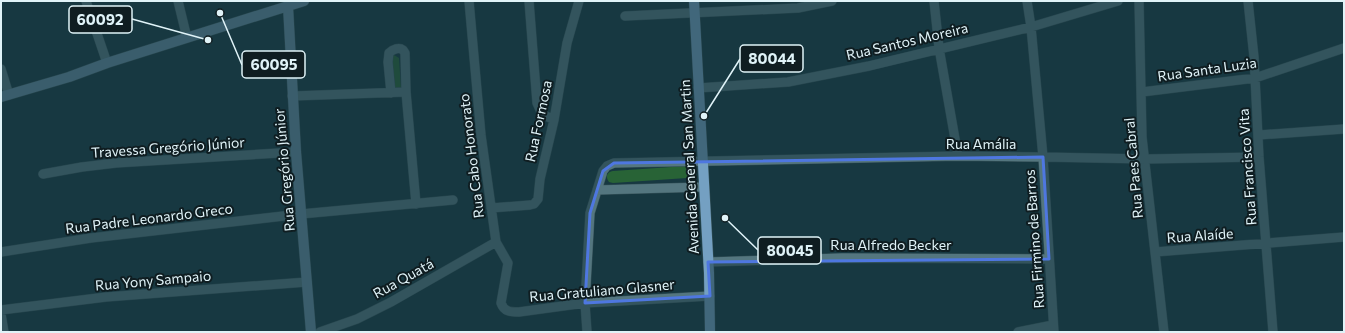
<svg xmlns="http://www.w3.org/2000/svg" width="1345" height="333" font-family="Commissioner,sans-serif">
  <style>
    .green { fill: #286336 }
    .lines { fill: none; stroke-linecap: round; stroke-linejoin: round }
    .street-casing { stroke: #3a565d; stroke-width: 10 }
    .secondary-casing { stroke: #3a565d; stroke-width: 11 }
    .primary-casing { stroke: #3a565d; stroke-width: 11 }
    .street { stroke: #54767f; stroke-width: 9 }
    .secondary { stroke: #648ba1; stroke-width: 10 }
    .primary { stroke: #74a0c2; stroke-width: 10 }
    .marked { fill: none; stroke: #4e77e0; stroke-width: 3; stroke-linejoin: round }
    .labels { text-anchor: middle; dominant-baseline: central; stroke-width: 4; stroke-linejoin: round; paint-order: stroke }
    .street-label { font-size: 14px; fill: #e0f3f8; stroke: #0f1d21 }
    .leader { fill: none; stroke: #e0f3f8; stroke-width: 1.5 }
    .callout-dot { fill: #e0f3f8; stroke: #0f1d21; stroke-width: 1.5 }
    .callout { fill: #0f1d21; stroke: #e0f3f8; stroke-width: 1.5 }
    .callout-label { font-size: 15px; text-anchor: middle; font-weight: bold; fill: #e0f3f8 }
  </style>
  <rect width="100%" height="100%" fill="#173841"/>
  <path class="green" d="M394,55l5,3 2,31 -9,2 -3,-31z
    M686,166l4,1 1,6 -2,4 -2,1 -74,5 -4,-1c-4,-5 -2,-10 4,-11z"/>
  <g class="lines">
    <defs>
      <path id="street" d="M86,1l21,62
        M178,1l9,37
        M469,1l12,134 15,107 12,21 -7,40c3,9 10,9 18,9l66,-9 125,-7
        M529,1l8,102 5,11 12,6
        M934,1l5,47 19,108
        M1027,1l4,26 12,130 11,175
        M1139,1l3,136 22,195
        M1248,1l6,56 5,100 14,175
        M625,16l173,-8 34,-7
        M1,69l8,26
        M698,88l90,-6 81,-16 162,-39 87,-26
        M1142,92l113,-14 89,-30
        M391,93l-3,-31 1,-9c4,-4 10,-6 14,-3l2,3 1,39 10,112
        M292,96l114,-4
        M1259,135l85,-6
        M43,174l39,-7 34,-4 180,-11
        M597,190l107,-3
        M491,208l39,-3 4,-1 4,-5 2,-20 14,-59 13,-77 12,-42
        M1,252l90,-14 210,-24 152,-14
        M1155,252l189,-15
        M708,262l134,-4 207,1
        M1,310l105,-13 201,-15
        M1,314l3,18
        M320,332l37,-13 34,-17 105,-60
        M587,332l-2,-29 5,-90 13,-42 4,-5 7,-3 344,-7 85,1 103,2 113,-2
        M1018,332l35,-7"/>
      <path id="secondary" d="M288,6l8,146 15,180
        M1,97l68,-20 38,-14 197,-62"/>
      <path id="primary" d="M694,1l15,272 1,59"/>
    </defs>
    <use href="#street" class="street-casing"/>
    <use href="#secondary" class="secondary-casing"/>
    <use href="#primary" class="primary-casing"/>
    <use href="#street" class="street"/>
    <use href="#secondary" class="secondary"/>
    <use href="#primary" class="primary"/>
  </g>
  <path d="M0 0H1345V333H0ZM1043,157l6,102 -341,3 2,34 -125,7 5,-90 13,-42 11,-8z" fill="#173841" fill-opacity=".55" fill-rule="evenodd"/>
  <path class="marked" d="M1043,157l6,102 -341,3 2,34 -125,7 5,-90 13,-42 11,-8z"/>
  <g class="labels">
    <g class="street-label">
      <text transform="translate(907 41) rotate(-13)">Rua Santos Moreira</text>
      <text transform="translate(1207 69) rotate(-8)">Rua Santa Luzia</text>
      <text transform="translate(538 121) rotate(-78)">Rua Formosa</text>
      <text x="981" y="143">Rua Amália</text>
      <text transform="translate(168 147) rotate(-4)">Travessa Gregório Júnior</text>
      <text transform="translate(471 156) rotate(-97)">Rua Cabo Honorato</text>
      <text transform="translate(689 167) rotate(-93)">Avenida General San Martin</text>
      <text transform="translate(1247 167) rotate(-94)">Rua Francisco Vita</text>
      <text transform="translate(1133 168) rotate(-95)">Rua Paes Cabral</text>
      <text transform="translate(284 170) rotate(-95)">Rua Gregório Júnior</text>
      <text transform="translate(149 218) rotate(-7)">Rua Padre Leonardo Greco</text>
      <text transform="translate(1200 235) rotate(-4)">Rua Alaíde</text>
      <text transform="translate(1034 239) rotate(-94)">Rua Firmino de Barros</text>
      <text x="891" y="244">Rua Alfredo Becker</text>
      <text transform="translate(403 278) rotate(-29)">Rua Quatá</text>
      <text transform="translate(153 280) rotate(-5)">Rua Yony Sampaio</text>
      <text transform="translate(602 290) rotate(-5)">Rua Gratuliano Glasner</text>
    </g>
  </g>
  <path class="leader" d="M208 40L132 19M704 116L740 59M220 13L242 65M725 218L758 250"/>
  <g class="callout-dot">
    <circle cx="208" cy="40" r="4"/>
    <circle cx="704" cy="116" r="4"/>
    <circle cx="220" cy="13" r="4"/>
    <circle cx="725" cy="218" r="4"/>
  </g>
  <g class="callout">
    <rect x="69" y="6" width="63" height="27" rx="4"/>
    <rect x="740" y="45" width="63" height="27" rx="4"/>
    <rect x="242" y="51" width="63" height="27" rx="4"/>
    <rect x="758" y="237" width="63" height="27" rx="4"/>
  </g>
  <g class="callout-label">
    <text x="100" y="25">60092</text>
    <text x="772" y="64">80044</text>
    <text x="274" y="70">60095</text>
    <text x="790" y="256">80045</text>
  </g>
  <rect width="1345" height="333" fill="none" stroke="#e0f3f8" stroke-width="4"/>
</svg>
